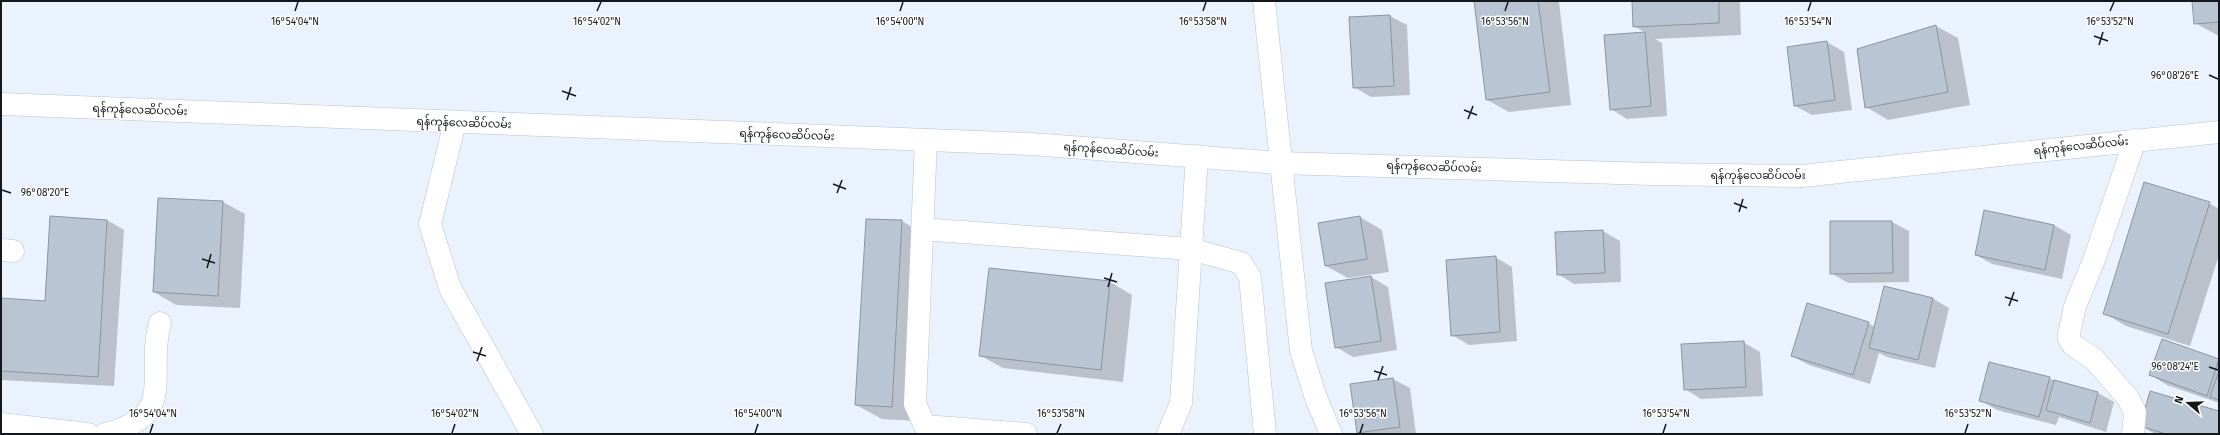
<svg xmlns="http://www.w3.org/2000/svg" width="2220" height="435" font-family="'Fira Sans','Noto Sans Myanmar',sans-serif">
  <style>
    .shadow { fill: #0003 }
    .building { fill: #b9c5d2; stroke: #8a95a1 }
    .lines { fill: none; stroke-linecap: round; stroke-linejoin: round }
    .minor-casing { stroke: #b8c4d1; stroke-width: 23 }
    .major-casing { stroke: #b8c4d1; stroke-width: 23 }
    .minor { stroke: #fff; stroke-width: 22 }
    .major { stroke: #fff; stroke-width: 22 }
    .ticks { fill: none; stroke: #14181d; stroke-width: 1.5 }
    .labels { text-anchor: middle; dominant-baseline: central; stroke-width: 3; stroke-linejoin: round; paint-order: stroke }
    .street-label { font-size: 11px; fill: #14181d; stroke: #fefefe }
    .ticks-label { font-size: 10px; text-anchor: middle; fill: #14181d; stroke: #fefefe; stroke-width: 3; stroke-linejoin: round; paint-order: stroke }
  </style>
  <rect width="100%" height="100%" fill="#e9f2fd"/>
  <path class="shadow" d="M1475,1l84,1 12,103 -62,7 -22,-12z
    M1633,1h107l1,34 -86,4 7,4 5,73 -40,3 -16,-10 -6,-73 41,-3 -12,-7z
    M2193,1h26v35l-24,-13z
    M1390,16l17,9 3,70 -39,2 -17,-10z
    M1936,26l22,12 12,67 -82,15 -22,-13 -8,-57z
    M1827,42l17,10 8,58 -40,5 -17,-9z
    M223,202l22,12 -5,94 -64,-3 -22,-13z
    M2209,203l10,6v46l-29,91 -64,-20 -22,-13z
    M1985,211l69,14 17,10 -9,44 -70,-15 -16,-9z
    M1360,217l22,13 7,42 -41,6 -22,-12z
    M107,220l17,10 -10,156 -113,-6v-81l45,3z
    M902,221l25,15 -10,185 -35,-2 -26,-14z
    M1892,222l17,9v51l-61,1 -17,-10z
    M1603,231l17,10 1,41 -47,2 -16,-10z
    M1495,257l17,10 5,74 -48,4 -17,-10z
    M990,269l120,13 22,13 -9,87 -120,-14 -22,-12z
    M1371,277l17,10 9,63 -44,7 -17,-10z
    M1932,298l17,10 -14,60 -48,-11 -8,-4 -9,31 -61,-19 -17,-9 76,-33 7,4z
    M2163,340l56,20v43l-52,-18 -16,-10z
    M1743,342l17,10 3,44 -62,3 -16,-10z
    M2049,378l6,3 43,12 16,9 -8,30 -47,-15 -3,8 -59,-15 -17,-10z
    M1393,379l17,9 6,46 -58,-1z
    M2219,412v22h-64l-14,-8z"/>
  <path class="building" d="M1474,1h64l12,91 -64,8z
    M1632,1h87v22l-86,4z
    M2192,1h27v21l-25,2z
    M1390,15l4,71 -41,2 -4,-71z
    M1936,25l12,67 -83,16 -8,-59z
    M1645,32l6,74 -41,4 -6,-75z
    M1827,41l8,59 -41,6 -7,-59z
    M2144,182l66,20 -42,132 -65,-20z
    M158,198l65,3 -5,95 -65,-4z
    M1984,210l70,15 -9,45 -70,-15z
    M50,216l57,4 -9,157 -97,-6v-73l44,3z
    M1360,216l7,43 -42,7 -7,-43z
    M866,219l36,1 -10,187 -37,-2z
    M1830,221h62l1,52 -63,1z
    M1603,230l2,43 -48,2 -2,-43z
    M1496,256l4,76 -49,4 -5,-76z
    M989,268l121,13 -9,89 -122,-14z
    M1371,276l10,65 -46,7 -10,-65z
    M1884,286l49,12 -15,62 -49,-12z
    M1807,303l62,19 -16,53 -62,-19z
    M2162,339l57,20 -12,37 -58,-21z
    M1744,341l2,46 -62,3 -3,-46z
    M1989,362l61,15 -11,40 -60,-16z
    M2219,371v29l-9,-3z
    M1393,378l7,49 -43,6 -7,-49z
    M2054,380l44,12 -8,31 -44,-13z
    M2150,391l69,20v23h-53l-26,-8z"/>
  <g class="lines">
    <defs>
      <path id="minor" d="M1264,1l37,350 15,47 15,36
        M455,122l-25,102 20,64 82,146
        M926,140l-11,264 10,22 101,8
        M922,229l269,20 50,14 9,14 15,157
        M1,250l12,1
        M1,424l87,10
        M105,434c75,-19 40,-58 55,-111
        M1168,434l13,-31 16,-247
        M2133,434l2,-22 -7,-14 -34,-39 -21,-14 -4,-6v-5l6,-28 19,-46 41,-120"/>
      <path id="major" d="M1,104l1030,40 249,19 373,11 149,2 417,-44"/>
    </defs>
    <use href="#minor" class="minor-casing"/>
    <use href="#major" class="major-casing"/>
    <use href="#minor" class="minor"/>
    <use href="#major" class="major"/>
  </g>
  <path class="ticks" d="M295,11l3,-9M597,11l4,-9M900,11l3,-9M1203,11l3,-9M1505,11l3,-9M1808,11l3,-9M2110,11l4,-9M2094,36l14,5M2099,45l4,-13M2209,75l9,4M562,91l14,5M567,100l4,-13M1464,110l13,5M1468,119l5,-13M833,184l13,5M2,190l9,3M837,193l5,-13M1734,203l13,5M1739,212l4,-13M202,259l13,4M207,268l4,-14M1104,278l13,4M1108,287l4,-14M2005,297l13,4M2009,306l5,-14M473,352l13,4M477,361l5,-14M2209,367l9,3M1374,371l13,4M1378,380l5,-14M150,433l3,-9M452,433l3,-9M755,433l3,-9M1057,433l4,-9M1360,433l3,-9M1663,433l3,-9M1965,433l3,-9"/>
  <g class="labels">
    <g class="street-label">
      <text transform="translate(140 110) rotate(2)">ရန်ကုန်လေဆိပ်လမ်း</text>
      <text transform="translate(464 123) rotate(2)">ရန်ကုန်လေဆိပ်လမ်း</text>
      <text transform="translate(787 135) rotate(2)">ရန်ကုန်လေဆိပ်လမ်း</text>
      <text transform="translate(2081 146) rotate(-6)">ရန်ကုန်လေဆိပ်လမ်း</text>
      <text transform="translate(1111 150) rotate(4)">ရန်ကုန်လေဆိပ်လမ်း</text>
      <text transform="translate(1434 167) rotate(2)">ရန်ကုန်လေဆိပ်လမ်း</text>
      <text x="1758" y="175">ရန်ကုန်လေဆိပ်လမ်း</text>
    </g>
  </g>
  <g class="ticks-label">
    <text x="295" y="25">16°54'04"N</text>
    <text x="597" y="25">16°54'02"N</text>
    <text x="900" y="25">16°54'00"N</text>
    <text x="1203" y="25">16°53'58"N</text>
    <text x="1505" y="25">16°53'56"N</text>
    <text x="1808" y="25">16°53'54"N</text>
    <text x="2110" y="25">16°53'52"N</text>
    <text x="2175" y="79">96°08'26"E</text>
    <text x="45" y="196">96°08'20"E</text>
    <text x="2175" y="370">96°08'24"E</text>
    <text x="153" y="417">16°54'04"N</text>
    <text x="455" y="417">16°54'02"N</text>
    <text x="758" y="417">16°54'00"N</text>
    <text x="1061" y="417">16°53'58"N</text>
    <text x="1363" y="417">16°53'56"N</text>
    <text x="1666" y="417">16°53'54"N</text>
    <text x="1968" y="417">16°53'52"N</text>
  </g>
  <rect width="2220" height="435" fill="none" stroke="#14181d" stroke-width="4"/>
  <g transform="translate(2188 403) rotate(289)" stroke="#fefefe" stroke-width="3" paint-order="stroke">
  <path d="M0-3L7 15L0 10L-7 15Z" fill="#14181d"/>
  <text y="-6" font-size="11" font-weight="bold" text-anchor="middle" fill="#14181d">N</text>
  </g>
</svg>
